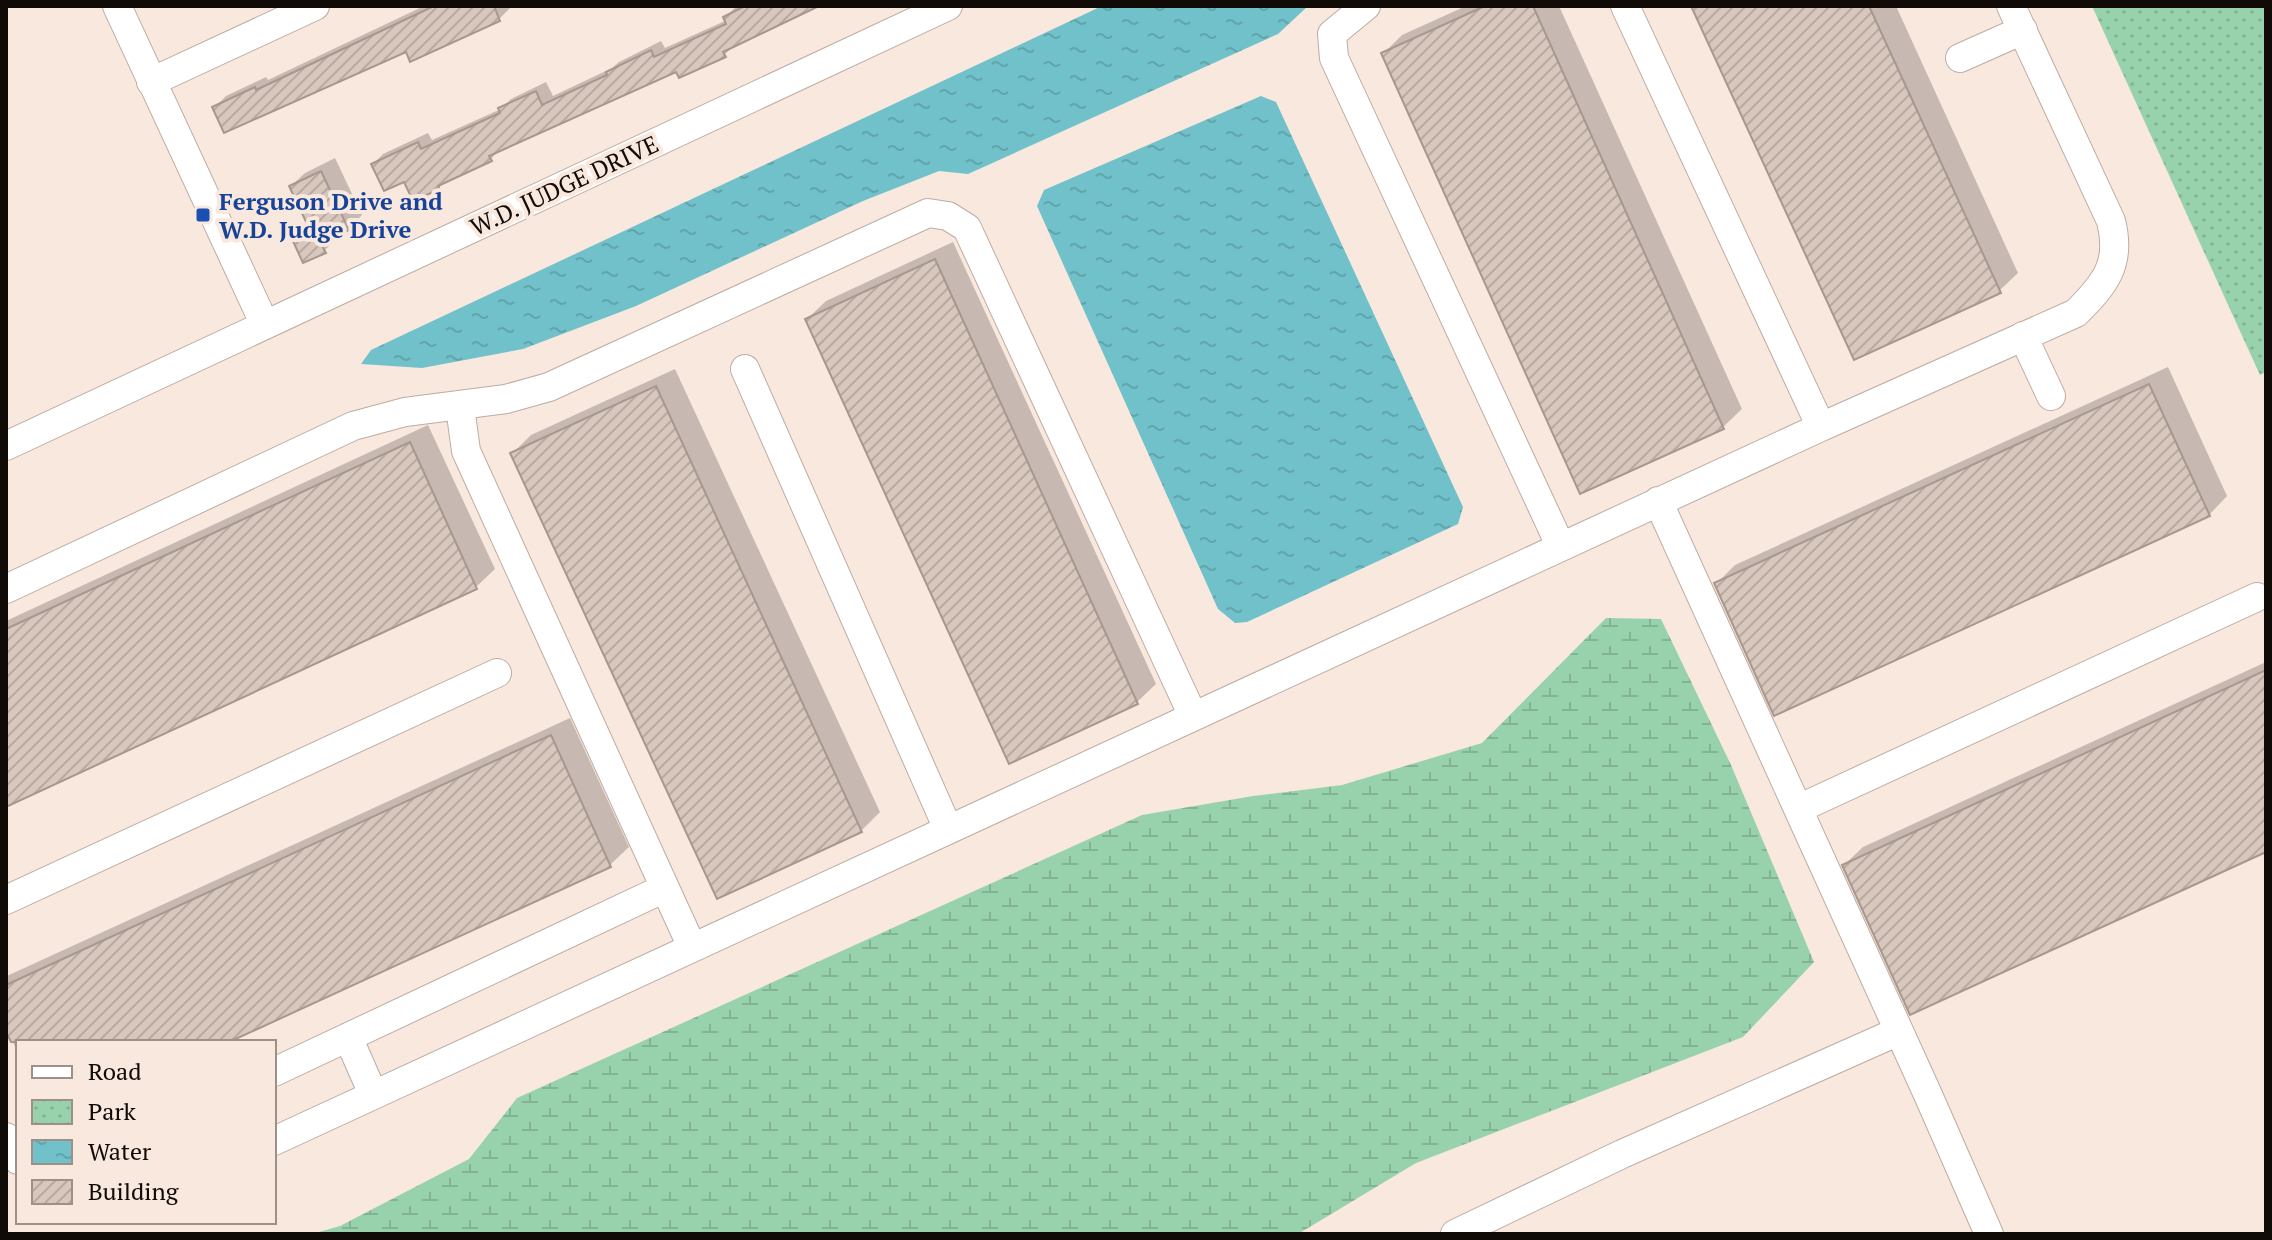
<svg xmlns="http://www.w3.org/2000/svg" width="2272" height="1240" font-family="'PT Serif',serif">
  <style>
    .wetland { fill: url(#wetland-marsh) }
    .park { fill: url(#park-dots) }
    .water { fill: url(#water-ripples) }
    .shadow { fill: #0003 }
    .building { fill: url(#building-hatch); stroke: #a7978e; stroke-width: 2 }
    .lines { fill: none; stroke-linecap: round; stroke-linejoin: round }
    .minor-casing { stroke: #bcaca2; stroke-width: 30 }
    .minor { stroke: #fff; stroke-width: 28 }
    .transit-dot { fill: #1a4fb4; stroke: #f9e8de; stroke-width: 3 }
    .labels { text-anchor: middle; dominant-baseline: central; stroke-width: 8; stroke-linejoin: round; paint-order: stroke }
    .street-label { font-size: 24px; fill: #110b08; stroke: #f9e8de }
    .transit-label { font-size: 24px; font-weight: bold; fill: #164399; stroke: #f9e8de; text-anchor: start }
  </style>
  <defs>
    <pattern id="wetland-marsh" width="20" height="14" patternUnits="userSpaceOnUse" patternTransform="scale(2)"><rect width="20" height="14" fill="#98d2ad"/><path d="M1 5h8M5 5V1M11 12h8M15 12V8" fill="none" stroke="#82b393"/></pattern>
    <pattern id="park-dots" width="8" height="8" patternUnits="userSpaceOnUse" patternTransform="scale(2)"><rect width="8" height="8" fill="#98d2ad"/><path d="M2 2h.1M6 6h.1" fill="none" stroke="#82b393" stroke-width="1.8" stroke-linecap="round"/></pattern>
    <pattern id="water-ripples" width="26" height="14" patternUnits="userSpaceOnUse" patternTransform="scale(2)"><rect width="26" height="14" fill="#71c1ca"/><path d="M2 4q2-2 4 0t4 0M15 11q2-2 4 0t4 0" fill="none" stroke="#61a4ac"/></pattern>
    <pattern id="building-hatch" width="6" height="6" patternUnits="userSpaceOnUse" patternTransform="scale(2)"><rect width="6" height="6" fill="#d8c7bd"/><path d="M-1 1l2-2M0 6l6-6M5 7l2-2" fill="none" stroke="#b8aaa1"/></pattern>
  </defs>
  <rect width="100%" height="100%" fill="#f9e8de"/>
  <path class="wetland" d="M1606,618l55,1 70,146 83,197 -71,75 -327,126 -118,71h-986l28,-8 129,-67 48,-61 625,-283 111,-19 89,-11 140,-42z"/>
  <path class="park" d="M2092,6h174v366l-6,3z"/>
  <path class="water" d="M1102,6h206l-30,28 -310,140 -29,-3 -76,30 -227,105 -113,43 -101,19 -61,-4 10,-14z
    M1261,96l15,6 187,405 -5,17 -211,98 -12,1 -17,-14 -181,-403 7,-16z"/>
  <path class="shadow" d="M424,6l86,2 -11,11 -92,31 -192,57 11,-11 40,-19 2,3z
    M737,6h79l-80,38 -12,11 -47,15 -176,78 -10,11 -45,21 -7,7 -34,-8 -32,-15 10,-10 45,-21 4,7 69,-31 10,-10 35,-17 7,14 59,-28 7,-6 42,-21 4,7 62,-28 -2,-3z
    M1466,6h93l183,403 -19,18 -340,-373 19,-19z
    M1694,6h202l122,267 -19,18z
    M335,158l27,57 -14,14 -11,5 1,3 -14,14 -30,-12 15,-15 -18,-38 14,-13z
    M953,242l203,442 -19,18 -127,59 -203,-442 19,-18z
    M2168,367l59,129 -18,19 -493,69 19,-19z
    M675,369l205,443 -19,19 -348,-378 18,-18z
    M428,425l67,144 -19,18 -470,218v-184z
    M2266,662v188l-422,15 19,-18z
    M570,718l59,129 -19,18 -386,177h-206v11l-12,-26v-49l3,-3z"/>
  <path class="building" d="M434,6h60l6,15 -90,41 -4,-10 -182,81 -12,-26 43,-20 1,3z
    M745,6h74l-96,46 3,5 -47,21 -3,-6 -187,84 3,5 -54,25 2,3 -27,12 -9,-19 -20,9 -13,-27 47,-22 3,7 79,-36 -2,-5 38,-17 6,14 65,-30 -1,-3 45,-22 3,7 72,-33 -3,-7z
    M1485,6h48l191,423 -144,65 -199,-441z
    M1691,6h178l132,287 -147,67z
    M321,171l28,59 -28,14 5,9 -23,10 -11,-24 18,-9 -21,-44z
    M935,259l203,445 -129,60 -204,-445z
    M2149,384l61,132 -436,200 -60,-133z
    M656,386l206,446 -145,67 -207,-446z
    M410,442l67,147 -471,218v-178z
    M2266,670v182l-356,163 -68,-150z
    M551,735l60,132 -382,175h-218l-5,-10v-47z"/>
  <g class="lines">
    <defs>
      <path id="minor" d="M117,6l148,319
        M1366,6l-34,28 2,24 226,487
        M1960,58l63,-28
        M151,82l164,-76
        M2023,336l28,60
        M745,369l203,460
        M460,407l6,44 199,437
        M1821,427l255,-114c29,-29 46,-49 35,-92l-100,-215
        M6,446l942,-440
        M1658,501l271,596 60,137
        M6,589l347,-163 52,-14 101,-13 43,-12 379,-174 20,3 19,12 226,488
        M1798,809l459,-212
        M6,900l491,-227
        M348,1037l25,57
        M274,1072l391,-184 27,59
        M6,1137l12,23
        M274,1141l1547,-714 -196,-421
        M1455,1234l167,-80 277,-123"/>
    </defs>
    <use href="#minor" class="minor-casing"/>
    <use href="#minor" class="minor"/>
  </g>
  <rect class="transit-dot" x="195" y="207" width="16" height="16" rx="4"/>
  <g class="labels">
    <g class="street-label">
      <text transform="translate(564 185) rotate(-25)">W.D. JUDGE DRIVE</text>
    </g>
    <g class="transit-label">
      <text x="219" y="201">Ferguson Drive and<tspan x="219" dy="28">W.D. Judge Drive</tspan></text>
    </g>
  </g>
  <rect width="2272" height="1240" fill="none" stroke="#110b08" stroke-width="16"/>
  <rect x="16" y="1040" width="260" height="184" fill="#f9e8de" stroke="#9c9088" stroke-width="2"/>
  <rect x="32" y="1066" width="40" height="12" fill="#ffffff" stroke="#9c9088" stroke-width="2"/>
  <text x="88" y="1080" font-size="24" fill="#110b08">Road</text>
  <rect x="32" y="1100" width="40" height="24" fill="url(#park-dots)" stroke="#9c9088" stroke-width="2"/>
  <text x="88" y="1120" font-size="24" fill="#110b08">Park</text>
  <rect x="32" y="1140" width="40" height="24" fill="url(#water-ripples)" stroke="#9c9088" stroke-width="2"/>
  <text x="88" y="1160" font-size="24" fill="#110b08">Water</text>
  <rect x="32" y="1180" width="40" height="24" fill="url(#building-hatch)" stroke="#9c9088" stroke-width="2"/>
  <text x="88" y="1200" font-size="24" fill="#110b08">Building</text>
</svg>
